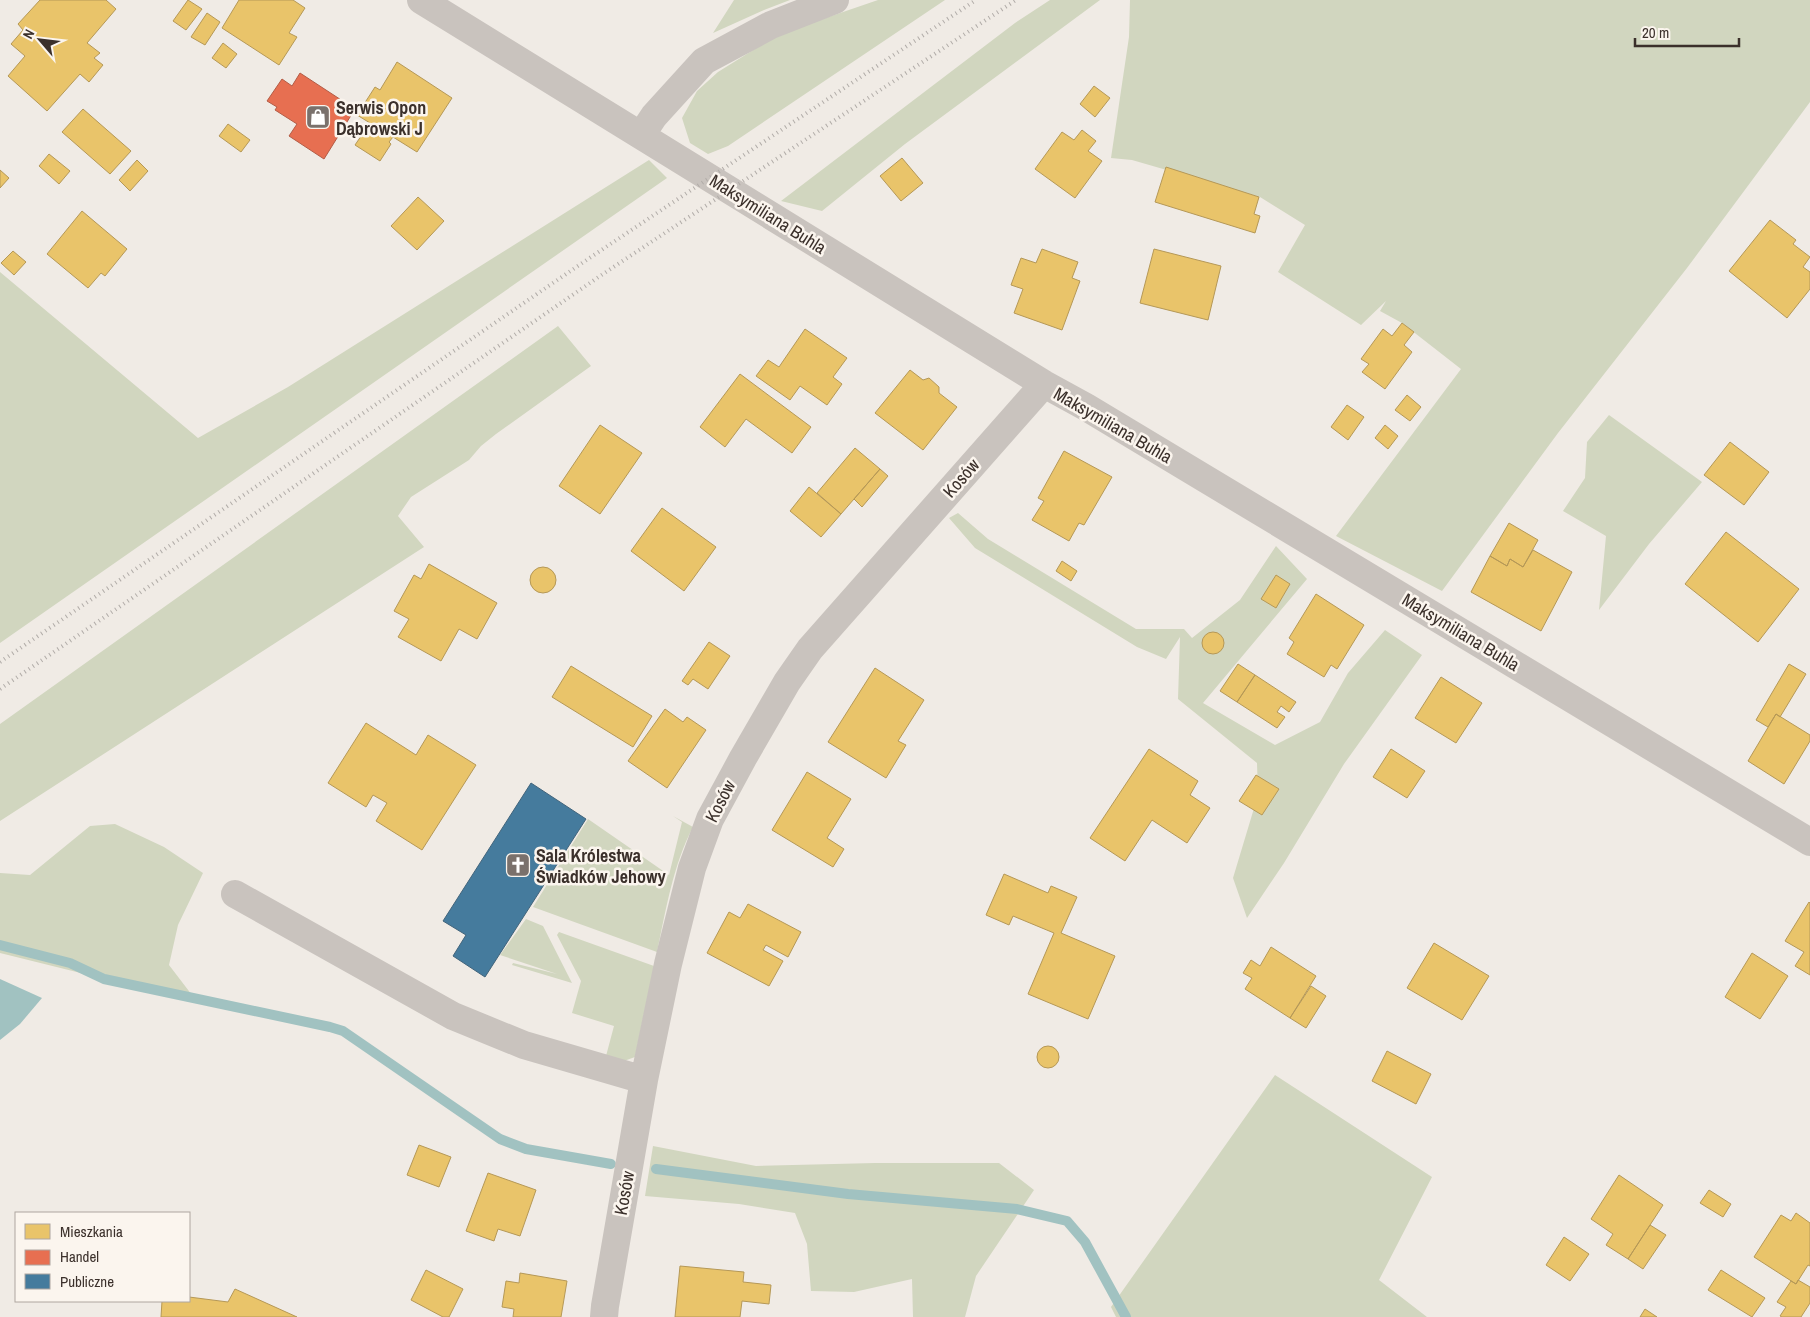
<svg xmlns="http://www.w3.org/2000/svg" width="1810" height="1317" font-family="'Archivo Narrow',sans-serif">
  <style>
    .green { fill: #d1d6bf }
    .water { fill: #a1c2c1 }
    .homes { fill: #e9c46a; stroke: #b59857 }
    .shops { fill: #e76f51; stroke: #b35c46 }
    .public { fill: #457b9d; stroke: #42647b }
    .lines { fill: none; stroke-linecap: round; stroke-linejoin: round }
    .stream { stroke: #a1c2c1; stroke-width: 10 }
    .minor { stroke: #c9c3be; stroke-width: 28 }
    .rail { stroke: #b1aca8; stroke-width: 4; stroke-dasharray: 1 4; stroke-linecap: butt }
    .labels { text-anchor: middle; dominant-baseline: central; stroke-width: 5; stroke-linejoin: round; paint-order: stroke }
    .poi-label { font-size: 18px; font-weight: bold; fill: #3b302b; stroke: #fbf5ee; text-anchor: start }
    .street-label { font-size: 18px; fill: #3b302b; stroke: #fbf5ee }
  </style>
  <rect width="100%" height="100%" fill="#f0ebe5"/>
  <path class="green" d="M734,0h56l-26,10 -51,23z
    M878,0h67l-217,146 -20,8 -18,-11 -8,-25 15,-27 21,-19 61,-38z
    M1050,0h50l-195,144 -83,67 -41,-10 234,-178z
    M1130,0h680v102l-123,166 -129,165 -116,158 -106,-55 125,-167 -59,-46 -22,-12 6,-10 -25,24 -83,-53 27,-47 -45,-28 -128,-37 -21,-2 18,-121z
    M649,160l18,18 -667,465v-371l198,166 90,-51z
    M558,326l33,40 -95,68 -15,12 -12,14 -58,37 -13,19 26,31 -424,274v-97z
    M1609,415l93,67 -53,62 -50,66 7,-74 -43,-25 22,-33 2,-36z
    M958,513l30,26 148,90h48l8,9 48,-38 36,-54 31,33 -104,124 72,42 45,-23 28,-49 37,-43 37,25 -78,109 -60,99 -37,55 -14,-40 25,-83 -1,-32 -79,-64 2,-62 -14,22 -29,-12 -162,-99 -26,-30z
    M673,816l20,11c-20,38 -27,83 -36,125l-124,-45 55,-88 81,56 13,-53z
    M115,824l49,23 39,26 -25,52 -9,40 26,34 -78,-17 -117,-29v-80l30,2 60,-49z
    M526,919l17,7 29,57 -60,-18 1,-2 44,11 -57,-19z
    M559,932l95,34 -19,91 -11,4 -18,-5 8,-30 -42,-13 9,-32 -24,-46z
    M1275,1075l157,102 -53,103 48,37h-311l-5,-10z
    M653,1146l103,20 119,-3h124l35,27 -58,86 -11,41h-52l-1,-38 -58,13 -43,-1 -4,-47 -12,-31 -56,-9 -94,-8z"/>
  <path class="water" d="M0,979l42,19 -22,26 -20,16z"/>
  <path class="homes" d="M40,0h66l10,9 -29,34 13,10 -6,5 9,7 -14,17 -9,-8 -33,37 -39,-35 17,-20 -14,-12 12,-14 -5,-6z
    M188,0l14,9 -16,21 -13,-9z
    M239,0h54l12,8 -16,25 8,4 -18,28 -57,-37z
    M207,13l13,9 -15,23 -14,-8z
    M223,43l14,11 -11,14 -14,-10z
    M397,62l55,36 -35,54 -24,-15 -4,5 2,2 -11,17 -25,-16 15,-22 -13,-8 18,-28 5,3z
    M1094,86l16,12 -15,19 -15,-13z
    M83,109l48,42 -21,23 -48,-42z
    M228,124l22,16 -9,12 -22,-16z
    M1082,130l14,11 -8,10 14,10 -27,37 -40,-29 27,-37 12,8z
    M49,154l21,17 -11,13 -20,-18z
    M902,158l21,25 -22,18 -21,-25z
    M137,160l11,11 -18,20 -11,-11z
    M1166,167l93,30 -5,17 6,2 -5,17 -100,-31z
    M0,170l9,8 -9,10z
    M418,197l26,24 -27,29 -26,-24z
    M82,211l45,38 -22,27 -4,-3 -13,15 -41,-34z
    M1770,220l26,20 -3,4 17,13 -7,10 7,5v17l-23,29 -58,-47z
    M1042,249l36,13 -6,16 8,3 -18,49 -48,-17 9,-24 -12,-4 10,-27 15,5z
    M1154,249l67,17 -13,54 -68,-17z
    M13,251l13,11 -12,13 -13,-12z
    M1402,323l12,9 -10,13 8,7 -27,37 -23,-17 7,-8 -8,-5 22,-30 9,7z
    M805,329l42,29 -14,19 9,7 -15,21 -27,-19 -10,14 -34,-24 12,-16 11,7z
    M910,370l13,10 6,-2 10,9v6l18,14 -34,43 -48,-37z
    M740,374l71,53 -19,26 -46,-34 -21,28 -25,-20z
    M1407,395l14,12 -11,14 -15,-11z
    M1347,405l17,12 -16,23 -17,-13z
    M600,425l42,28 -42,61 -41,-28z
    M1385,425l13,11 -10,13 -13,-11z
    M1730,442l39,30 -25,33 -40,-30z
    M855,448l25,21 -39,45 -24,-21z
    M1064,451l48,26 -28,48 -5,-2 -10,18 -37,-21 12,-19 -6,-3z
    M880,469l8,7 -26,31 -8,-8z
    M809,487l32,27 -20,23 -31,-26z
    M662,508l54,39 -32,44 -53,-40z
    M1509,523l29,17 -15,27 -13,-8 -3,7 -17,-10z
    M1726,532l73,57 -41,53 -73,-58z
    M1533,550l39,22 -31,59 -70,-39 19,-36 17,10 3,-7 13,8z
    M1062,561l15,10 -6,10 -15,-10z
    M429,564l68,39 -20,36 -18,-10 -18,32 -43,-24 11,-18 -15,-8 20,-36 7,4z
    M530 580a13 13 0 1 1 26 0a13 13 0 1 1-26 0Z
    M1276,575l14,9 -14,24 -15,-9z
    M1316,594l48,31 -27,44 -6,-4 -7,12 -37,-23 7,-12 -5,-4z
    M1202 643a11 11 0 1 1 22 0a11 11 0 1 1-22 0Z
    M709,642l21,14 -22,33 -15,-10 -5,6 -6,-4z
    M1238,664l17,11 -18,27 -17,-11z
    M1789,664l17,10 -26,43 -4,-3 -8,13 -12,-7z
    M571,666l81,50 -19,31 -81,-50z
    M875,668l49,32 -26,41 8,4 -20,33 -58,-36z
    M1255,675l41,27 -7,10 -8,-6 -4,6 8,5 -8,11 -40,-26z
    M1441,677l41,26 -26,40 -41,-25z
    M665,709l18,13 4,-5 19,13 -39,58 -39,-27z
    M1776,714l34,21v6l-26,43 -36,-23z
    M366,723l50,32 12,-20 48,30 -54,85 -46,-29 11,-18 -14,-8 -7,12 -38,-24z
    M1149,749l49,32 -8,14 20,13 -23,35 -35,-23 -27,41 -35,-23z
    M1391,749l34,22 -18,27 -34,-21z
    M807,772l44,27 -24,39 17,11 -11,18 -61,-37z
    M1256,775l23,14 -17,26 -23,-14z
    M1004,874l44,19 3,-7 26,11 -16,36 54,23 -27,63 -60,-25 26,-61 -41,-17 -4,9 -23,-10z
    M1809,902l1,1v72l-15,-9 9,-14 -19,-11z
    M748,904l53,28 -13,25 -22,-12 -3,5 20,11 -14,25 -62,-33 22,-41 11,6z
    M1434,943l55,33 -27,44 -55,-32z
    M1271,947l45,29 -26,42 -45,-29 7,-11 -9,-5 8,-13 9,6z
    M1752,953l36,23 -28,43 -35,-22z
    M1311,986l15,10 -20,32 -16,-10z
    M1037 1057a11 11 0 1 1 22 0a11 11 0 1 1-22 0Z
    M1387,1051l44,23 -15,30 -44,-23z
    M419,1145l32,12 -12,30 -32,-12z
    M488,1173l48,17 -16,46 -22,-7 -4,12 -28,-10z
    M1619,1175l44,30 -35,54 -22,-14 7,-11 -22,-15z
    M1709,1190l22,14 -8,13 -23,-14z
    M1796,1213l14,10v43l-2,-1 -12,19 -42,-27 27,-42 10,6z
    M1650,1225l16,10 -23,34 -15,-10z
    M1564,1237l25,17 -19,27 -24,-16z
    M680,1266l64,6 -1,10 28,3 -2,19 -27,-3 -2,16h-65z
    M426,1270l37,19 -14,28h-6l-32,-17z
    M1721,1270l44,28 -13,19 -44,-27z
    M520,1273l47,8 -6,36h-48l1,-8 -12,-2 4,-26 13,2z
    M1798,1280l12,7v16l-9,14h-19l-2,-1 6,-9 -9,-5 14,-21 5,3z
    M235,1289l62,28h-136l1,-16h27v-4l39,5z
    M1645,1309l12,8h-17z"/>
  <path class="shops" d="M300,73l55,36 -31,50 -35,-23 8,-12 -22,-14 2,-3 -10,-6 15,-22 10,7z"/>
  <path class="public" d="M531,783l55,36 -101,158 -32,-21 13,-21 -23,-14z"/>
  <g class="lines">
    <path class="stream" d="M0,945l70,18 34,16 226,48 13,4 157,108 26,10 85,15
      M656,1169l192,25 169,15 50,12 18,21 41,75"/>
    <path class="minor" d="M421,0c208,127 415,256 623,384l42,23 724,435
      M642,134l12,-18 50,-55 67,-36 64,-25
      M235,894l218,122 71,29 120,35
      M604,1317l1,-11 39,-226 24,-116 24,-96 18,-49 33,-61 44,-76 23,-33 234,-265"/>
    <path class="rail" d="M0,662l588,-403 388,-259
      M0,689l603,-415 413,-274"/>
  </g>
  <defs>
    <symbol id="shop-square" viewBox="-11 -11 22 22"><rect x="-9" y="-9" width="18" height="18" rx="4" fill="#7a716c" stroke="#fbf5ee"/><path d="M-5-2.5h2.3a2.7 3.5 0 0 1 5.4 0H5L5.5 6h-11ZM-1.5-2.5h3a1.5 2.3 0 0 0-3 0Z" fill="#fff"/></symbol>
    <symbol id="church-square" viewBox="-11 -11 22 22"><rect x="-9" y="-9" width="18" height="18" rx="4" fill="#7a716c" stroke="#fbf5ee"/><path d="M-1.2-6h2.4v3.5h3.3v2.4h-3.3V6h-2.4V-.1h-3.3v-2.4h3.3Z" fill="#fff"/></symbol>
  </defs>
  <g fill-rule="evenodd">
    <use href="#shop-square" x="304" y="103" width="28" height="28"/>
    <use href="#church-square" x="504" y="851" width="28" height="28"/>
  </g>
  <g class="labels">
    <g class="poi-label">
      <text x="336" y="107">Serwis Opon<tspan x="336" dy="21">Dąbrowski J</tspan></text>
      <text x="536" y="855">Sala Królestwa<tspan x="536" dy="21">Świadków Jehowy</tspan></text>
    </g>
    <g class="street-label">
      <text transform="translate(768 214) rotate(32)">Maksymiliana Buhla</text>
      <text transform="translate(1113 425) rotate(30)">Maksymiliana Buhla</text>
      <text transform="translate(961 478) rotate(-49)">Kosów</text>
      <text transform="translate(1461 632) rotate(31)">Maksymiliana Buhla</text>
      <text transform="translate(720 801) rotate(-63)">Kosów</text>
      <text transform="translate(624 1193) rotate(-80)">Kosów</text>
    </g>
  </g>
  <rect x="15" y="1212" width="175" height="90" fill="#fbf5ee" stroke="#aea6a0"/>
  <rect x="25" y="1224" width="25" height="15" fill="#e9c46a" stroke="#aea6a0"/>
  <text x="60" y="1237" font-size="15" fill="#3b302b">Mieszkania</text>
  <rect x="25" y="1250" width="25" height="15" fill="#e76f51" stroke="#aea6a0"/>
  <text x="60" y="1262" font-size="15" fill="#3b302b">Handel</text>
  <rect x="25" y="1274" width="25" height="15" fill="#457b9d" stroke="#aea6a0"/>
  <text x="60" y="1287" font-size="15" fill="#3b302b">Publiczne</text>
  <g transform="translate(40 40) rotate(298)" stroke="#fbf5ee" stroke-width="4" paint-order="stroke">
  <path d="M0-4L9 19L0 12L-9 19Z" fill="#3b302b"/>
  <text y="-8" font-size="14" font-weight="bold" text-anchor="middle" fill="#3b302b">N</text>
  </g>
  <path d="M1635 38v8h104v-8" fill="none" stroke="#3b302b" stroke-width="2.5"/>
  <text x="1642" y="38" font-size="15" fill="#3b302b" stroke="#fbf5ee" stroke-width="4" paint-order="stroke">20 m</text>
</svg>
